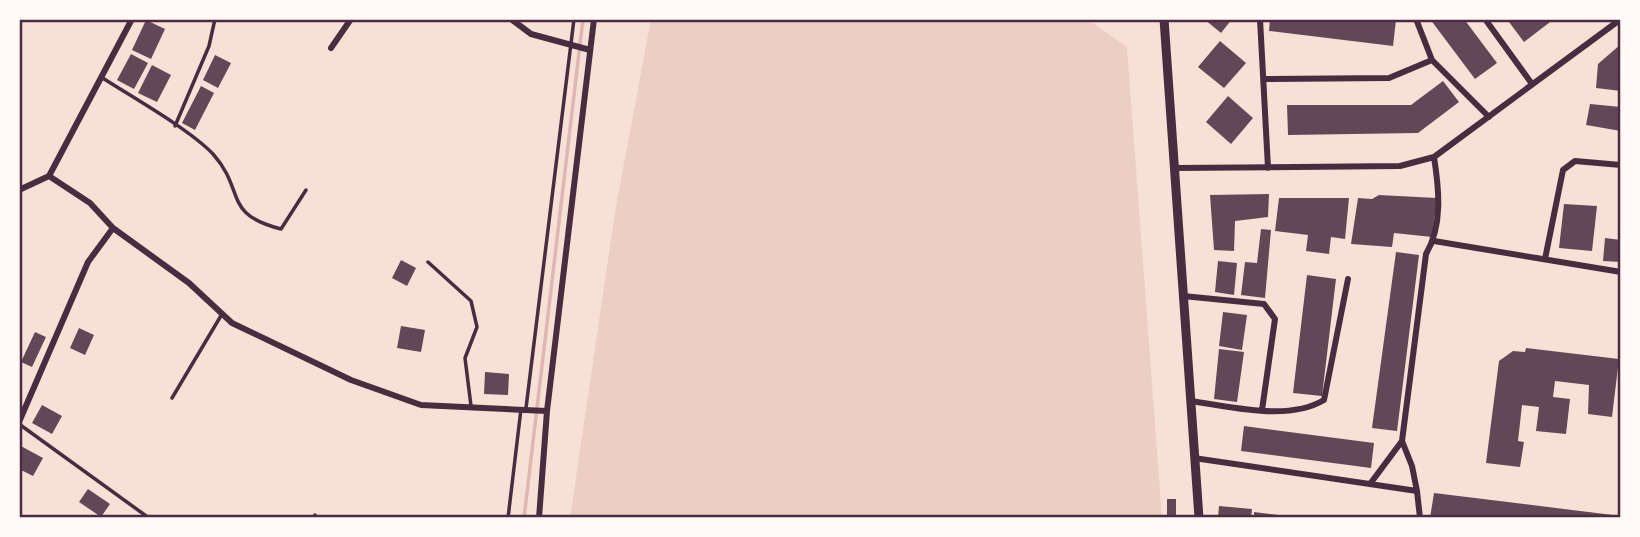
<svg xmlns="http://www.w3.org/2000/svg" width="1640" height="537" font-family="'DM Sans',sans-serif">
  <style>
    .green { fill: #ebcfc5 }
    .lines { fill: none; stroke-linecap: round; stroke-linejoin: round }
    .stream { stroke: #dcb8b0; stroke-width: 3.5 }
    .building { fill: #644757 }
    .service { stroke: #4a2c40; stroke-width: 3.5 }
    .minor { stroke: #4a2c40; stroke-width: 6 }
    .secondary { stroke: #4a2c40; stroke-width: 9 }
    .neatline { fill: none; stroke: #4a2c40; stroke-width: 2.5 }
  </style>
  <rect width="100%" height="100%" fill="#f7e1d7"/>
  <path class="green" d="M651,19h436l40,28 35,471h-592l45,-306z"/>
  <g class="lines">
    <path class="stream" d="M524,518l59,-499"/>
  </g>
  <path class="building" d="M1204,19h28l-11,14z
    M1270,19h120l6,1 -3,26 -124,-15z
    M1430,19h34l33,44 -22,16z
    M1512,19h42l-30,23 -15,-20z
    M146,20l19,9 -14,30 -19,-9z
    M1220,41l26,22 -22,25 -26,-21z
    M1621,44v47l-25,-3 2,-24z
    M131,54l17,9 -14,26 -17,-9z
    M215,55l16,8 -13,25 -15,-8z
    M152,65l19,10 -14,27 -19,-9z
    M1443,81l16,21 -41,31 -130,2 -1,-30h124z
    M201,86l13,7 -19,37 -13,-7z
    M1228,96l25,22 -22,26 -25,-22z
    M1590,104l31,3v24l-35,-6z
    M1269,194l-1,23 -33,4 -1,30 -20,-1 -4,-55z
    M1379,195l58,3 -5,39 -38,-4 -2,14 -41,-3 7,-46 14,1z
    M1279,198h70l-4,41 -14,-2 -2,17 -23,-3 2,-16 -33,-4z
    M1564,204l33,2 -5,45 -33,-3z
    M1261,229l10,1 -6,68 -24,-3 4,-33 12,1z
    M1605,238l16,2v22l-18,-1z
    M1396,252l23,3 -22,176 -25,-3z
    M401,260l15,8 -9,18 -15,-8z
    M1218,261l19,2 -3,32 -19,-3z
    M1307,275l29,4 -14,117 -29,-3z
    M1223,312l24,3 -5,35 -23,-4z
    M401,326l24,4 -4,22 -24,-4z
    M79,328l15,7 -9,20 -15,-7z
    M35,332l11,5 -14,30 -11,-5z
    M1526,348l93,11 -7,58 -24,-3 1,-29 -34,-4 -2,16 17,2 -4,35 -30,-3 3,-24 -17,-2 -4,36 6,1 -4,25 -34,-4 13,-102 14,-10 12,1z
    M1219,349l25,3 -7,50 -23,-3z
    M485,372l24,2 -1,21 -24,-1z
    M42,405l20,11 -10,18 -20,-11z
    M1244,426l130,17 -3,25 -130,-17z
    M19,445l24,13 -10,18 -14,-7z
    M88,489l22,15 -9,13 -22,-15z
    M1434,493l187,23v2h-191z
    M1167,499h9v19h-9z
    M1219,506l33,3 -1,9h-33z
    M1254,512l33,4v2h-33z"/>
  <g class="lines">
    <path class="service" d="M101,77c31,20 88,52 112,77 33,37 9,60 68,75l25,-39
      M175,126l34,-80 6,-27
      M428,262l43,39 6,26 -12,31 6,48
      M172,398l50,-84
      M526,408l48,-389
      M19,424l130,94
      M313,518l2,-3
      M508,518l13,-109"/>
    <path class="minor" d="M511,19l20,15 59,16
      M1260,19l8,149
      M1416,19l16,41 57,57
      M1485,19l47,65
      M331,48l20,-29
      M1264,79l125,-1 43,-18
      M1175,168l225,-2 34,-9 187,-138
      M49,176l83,-157
      M19,190l30,-14 41,27 23,25
      M1434,241l187,31
      M1545,259l18,-89 12,-9 46,4
      M1183,296l81,8 11,15 -13,91
      M1190,401c40,5 97,21 134,-1l24,-121
      M19,422l69,-160 25,-34 76,55 43,40 119,57 70,25 126,6
      M1194,458l223,33 3,27
      M1370,484l32,-43
      M1417,491l-5,-25 -10,-25 24,-187c17,-29 13,-65 8,-97
      M539,518l8,-107 47,-392"/>
    <path class="secondary" d="M1164,19l35,499"/>
  </g>
  <rect width="1640" height="537" fill="none" stroke="#fffaf5" stroke-width="42"/>
  <rect x="21" y="21" width="1598" height="495" class="neatline"/>
</svg>
